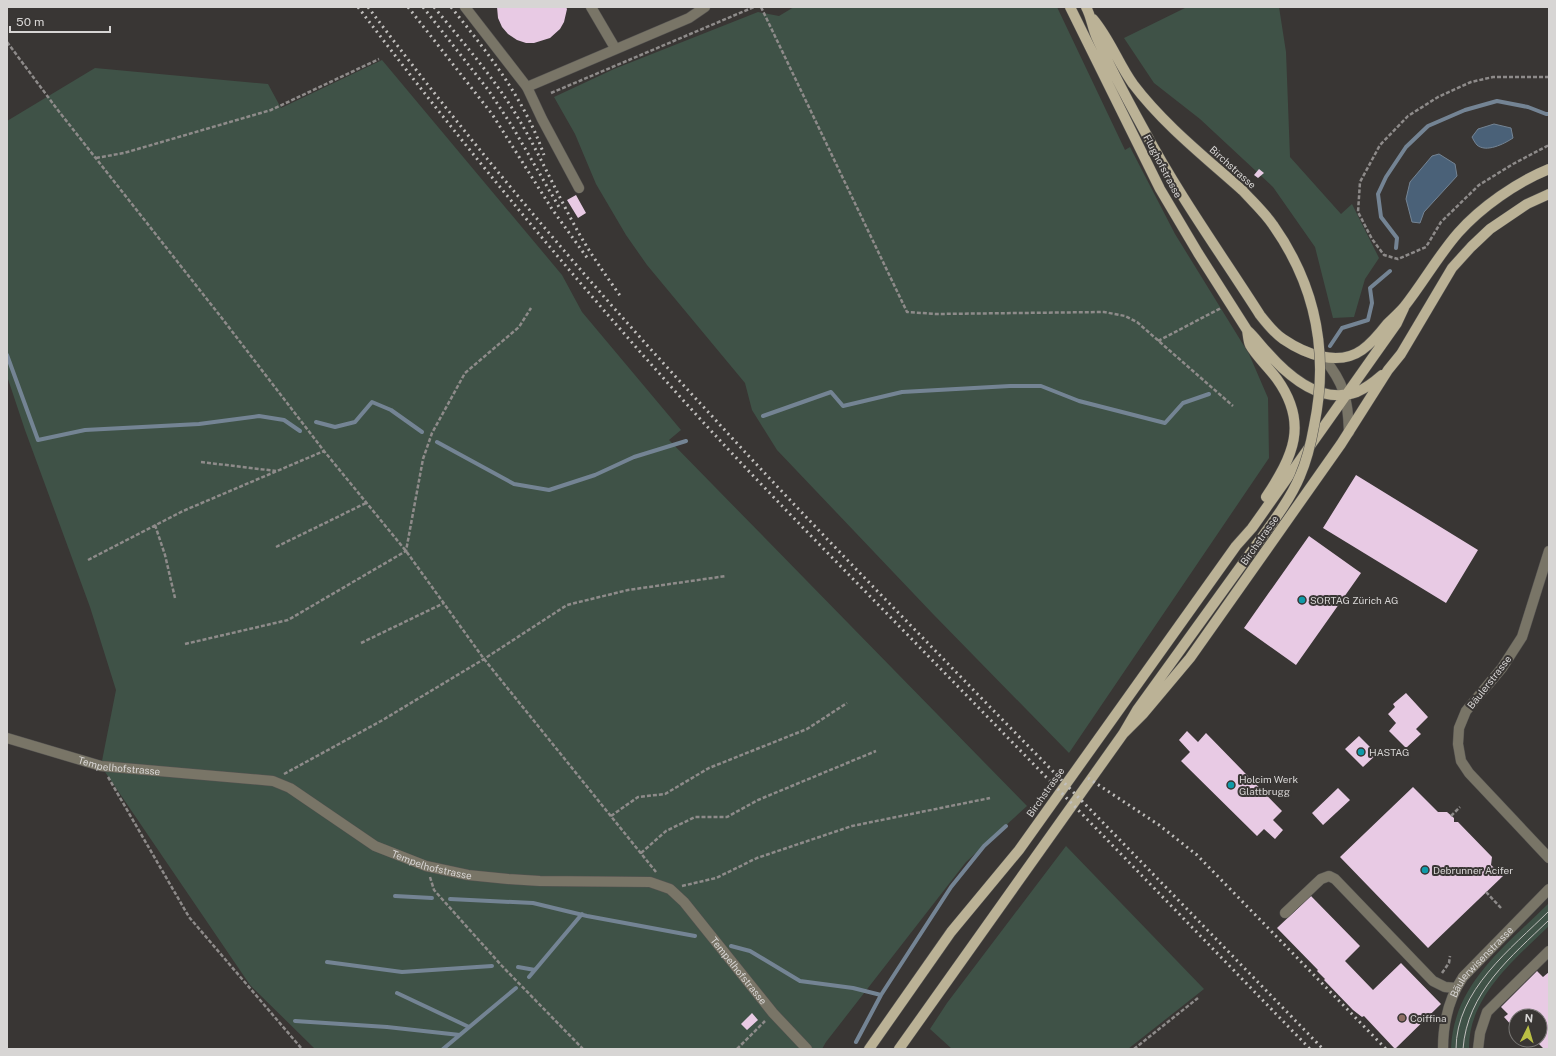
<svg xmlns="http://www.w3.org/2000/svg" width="1556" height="1056" font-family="'Public Sans',sans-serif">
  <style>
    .green { fill: #3f5247 }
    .water { fill: #4a6178; stroke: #748494 }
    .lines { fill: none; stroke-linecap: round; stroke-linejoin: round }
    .stream { stroke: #748494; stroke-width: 4 }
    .building { fill: #e8cae4 }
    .minor-casing { stroke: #555351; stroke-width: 11 }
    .major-casing { stroke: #555351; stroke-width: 11 }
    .path { stroke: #8e8b8a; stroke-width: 2.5; stroke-dasharray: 4 2; stroke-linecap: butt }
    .minor { stroke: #797567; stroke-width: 10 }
    .major { stroke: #bbb296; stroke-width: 10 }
    .tram { stroke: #c1bfbd; stroke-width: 1 }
    .rail { stroke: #c1bfbd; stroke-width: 3; stroke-dasharray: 2 4; stroke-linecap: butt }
    .major-bridge-casing { stroke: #555351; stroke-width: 11; stroke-linecap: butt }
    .major-bridge { stroke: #bbb296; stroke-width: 10 }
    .culture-dot { fill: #0f9aa8; stroke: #393634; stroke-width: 1.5 }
    .education-dot { fill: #8d6e63; stroke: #393634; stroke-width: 1.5 }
    .labels { text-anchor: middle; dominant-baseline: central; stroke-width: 4; stroke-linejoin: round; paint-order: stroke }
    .street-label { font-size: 10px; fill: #d7d5d4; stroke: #393634 }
    .poi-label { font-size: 10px; fill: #d7d5d4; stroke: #393634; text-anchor: start }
  </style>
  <rect width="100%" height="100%" fill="#393634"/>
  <path class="green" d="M794,7h263l68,143 5,-3 45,87 74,120 19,44 1,60 -200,295 -136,-139 -156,-164 -25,-40 -7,-27 -98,-118 -21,-30 -30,-51 -21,-50 -21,-37 60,-28 144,-57 21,4z
    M1187,7h92l7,45 4,105 51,57 11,-10 27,54 -14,21 -11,38 -21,1 -18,-71 -42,-60 -73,-68 -46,-36 -30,-45z
    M382,60l180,215 20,37 99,118 -12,10 358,366 -61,56 -140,180 -4,7h-507l-65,-64 -149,-219 15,-76 -26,-83 -65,-177 -18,-54v-255l88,-53 173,16 13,24z
    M1066,846l138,143 -76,60h-176l-22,-20 17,-26z
    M1549,903v23c-34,33 -81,71 -80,123h-18c2,-65 56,-104 98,-146z"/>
  <path class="water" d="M1494,124l17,4 2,10c-9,6 -27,15 -36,7 -2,-2 -4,-6 -5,-8l6,-8z
    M1439,154l16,10 2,12 -33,36 -4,11 -8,-1 -6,-23 4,-17 22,-26z"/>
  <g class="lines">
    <path class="stream" d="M1396,248l1,-10 -16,-21 -3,-23 8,-17 20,-30 22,-21 37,-16 32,-9 31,6 18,7h3
      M1330,346l12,-18 26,-8 4,-17 -2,-15 20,-17
      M7,355l31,85 47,-10 114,-6 60,-8 25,4 16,11
      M763,416l68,-24 12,14 59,-14 108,-6h31l38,15 86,22 18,-20 26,-9
      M316,422l19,5 20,-5 17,-20 19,8 31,22
      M437,442l77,42 35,6 46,-15 39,-18 52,-16
      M395,896l37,2
      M450,899l83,4 54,13 108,20
      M731,946l19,5 50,30 53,7 28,7
      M327,962l75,10 90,-6
      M518,967l17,3
      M529,977l53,-63
      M397,993l72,34
      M295,1021l92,6 73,8
      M856,1042l25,-47 70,-108 33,-41 22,-20
      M443,1049l73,-61"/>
  </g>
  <path class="building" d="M497,7h69l1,2 -3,13 -4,7 -10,9 -16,5h-8l-9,-3 -9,-6 -6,-7 -4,-9z
    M1259,169l5,4 -6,5 -4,-3z
    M576,195l10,18 -8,5 -11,-18z
    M1356,475l122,75 -32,53 -123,-75z
    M1309,536l52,37 -65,92 -52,-37z
    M1406,693l22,24 -12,12 5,5 -15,14 -17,-17 7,-8 -8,-9 7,-7 -2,-3z
    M1187,731l11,11 8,-9 76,78 -9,9 10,10 -8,9 -11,-10 -7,7 -76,-75 9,-9 -11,-12z
    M1359,736l18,18 -14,13 -18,-18z
    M1413,787l25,25h9l7,6v4h4l34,35 -1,8 12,11 -75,72 -88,-91z
    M1338,788l12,12 -27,25 -11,-12z
    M1311,896l49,50 -15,15 28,29 28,-27 40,41 -46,45 -31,-33 -2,1 -9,-7 -29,-30 1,-1 -8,-8 1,-1 -41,-42z
    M1537,971l6,6 6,-5v77h-5l-9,-9h5v-24h-24v8l-3,3 -9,-10 4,-3 -7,-7z
    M752,1013l6,7 -11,10 -6,-6z"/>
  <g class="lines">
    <defs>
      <g id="minor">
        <path d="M465,7l62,80 15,32 37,69"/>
        <path d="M591,7l24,41"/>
        <path d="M527,87l162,-69 16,-11"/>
        <path d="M1323,357c21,26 25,41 26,75"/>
        <path d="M1549,551l-27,86 -20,31 -36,43 -7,17 -1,16 3,17 8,12 80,85"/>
        <path id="s1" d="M7,738l94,28 172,15 17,7 85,58 51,20 42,9 40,4 32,2 110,1 20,7 14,13 89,111 34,36"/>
        <path d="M1285,913l36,-34 8,-3 6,3 98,102 12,6 11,1"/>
        <path id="s2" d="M1443,1049c0,-26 6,-51 20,-72l86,-88"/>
        <path d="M1478,1049l2,-16 7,-21 62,-61"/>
      </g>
      <path id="major" d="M1070,7l90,182 38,64 49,77c8,7 13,15 20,22 22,25 55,53 90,40 9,-4 17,-10 25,-17
        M1086,7c5,9 6,19 10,29 14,32 31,63 48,94 34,64 77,124 116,185 7,9 14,18 23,24 22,15 55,28 79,11 10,-7 18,-17 25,-26 6,-6 12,-11 17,-17 19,-24 34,-51 54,-74 23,-26 59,-51 91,-64
        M1093,19c17,20 25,44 40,65 31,41 72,73 110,107
        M1247,330c1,5 1,11 3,15 6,11 19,23 27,34 32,45 16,77 -11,118
        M1123,734l20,-20 47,-56 77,-109 74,-105 47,-74 13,-16 51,-86 19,-21 19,-18 37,-25 22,-10
        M869,1049l82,-117 68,-82 217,-304 16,-18 145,-205 7,-15
        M899,1049l224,-315 14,-24 109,-151"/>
    </defs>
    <use href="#minor" class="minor-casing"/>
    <use href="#major" class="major-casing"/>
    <path class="path" d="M761,7l146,305 29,2 168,-2 21,4 12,6 96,84
      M7,42l50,67 164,208 103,134 82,100 78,108 172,213
      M1549,77h-56l-22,5 -33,15 -30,19 -28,29 -20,37 -2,30 14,27 12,16 14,4 28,-12 15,-25 38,-37 34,-21 36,-19
      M551,93l203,-86
      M96,158l28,-5 147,-43 108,-51
      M1158,341l63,-33
      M201,462l75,9
      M155,525l10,30 10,43
      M276,547l90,-44
      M88,560l95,-49 141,-60
      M361,643l83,-40
      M185,644l103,-24 118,-69 17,-92 9,-26 33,-60 54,-46 12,-19
      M284,774l97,-53 103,-62 83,-54 61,-15 98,-14
      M108,777l81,140 113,132
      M611,816l27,-19 27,-3 44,-26 98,-39 40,-26
      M1451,816l9,-9
      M641,853l25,-22 29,-14h32l31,-17 118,-49
      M430,877l4,13 68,76 81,83
      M682,886l34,-8 41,-20 95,-32 138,-28
      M1486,892l15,16
      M1442,973l7,-10 1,-7
      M737,1049l28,-28
      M1134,1049l64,-51"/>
    <use href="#minor" class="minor"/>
    <use href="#major" class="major"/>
    <path class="tram" d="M1456,1049c0,-59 55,-100 93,-138
      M1463,1049c4,-57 48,-92 86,-129"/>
    <path class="rail" d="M358,7c100,132 206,260 316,383 84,94 173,182 260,272 126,129 251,258 376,387
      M368,7c107,142 222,278 343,408 91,100 186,196 280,293 111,113 221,227 332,341
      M408,7l84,107 60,95 36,50
      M423,7l66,84 23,35 47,81
      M434,7c27,33 55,65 78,101 24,38 42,80 64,120 13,24 29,46 45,69
      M451,7c37,46 73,91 93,148
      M1088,778l71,47 38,30 189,194"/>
    <defs>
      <path id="major-bridge" d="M1243,191c10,11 22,22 30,34 43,61 56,129 41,201 -3,17 -7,34 -14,50 -11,27 -37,59 -54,83"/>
    </defs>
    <use href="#major-bridge" class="major-bridge-casing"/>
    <use href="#major-bridge" class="major-bridge"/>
  </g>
  <g class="culture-dot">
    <circle cx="1302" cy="600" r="4"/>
    <circle cx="1361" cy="752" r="4"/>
    <circle cx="1231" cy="785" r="4"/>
    <circle cx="1425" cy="870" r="4"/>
  </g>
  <circle class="education-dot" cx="1402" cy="1018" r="4"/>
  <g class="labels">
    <g class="street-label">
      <text transform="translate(1163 166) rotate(62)">Flughofstrasse</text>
      <text transform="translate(1233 167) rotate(42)">Birchstrasse</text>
      <text transform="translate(1259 540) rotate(-55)">Birchstrasse</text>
      <text transform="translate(1489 682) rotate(-52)">Bäulerstrasse</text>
      <text stroke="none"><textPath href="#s1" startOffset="116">Tempelhofstrasse</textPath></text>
      <text transform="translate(1045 792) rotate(-55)">Birchstrasse</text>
      <text stroke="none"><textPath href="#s1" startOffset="452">Tempelhofstrasse</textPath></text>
      <text stroke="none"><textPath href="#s2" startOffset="99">Bäulerwisenstrasse</textPath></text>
      <text stroke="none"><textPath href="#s1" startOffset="800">Tempelhofstrasse</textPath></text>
    </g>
    <g class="poi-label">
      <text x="1310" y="600">SORTAG Zürich AG</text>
      <text x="1369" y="752">HASTAG</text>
      <text x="1239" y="779">Holcim Werk<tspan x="1239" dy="12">Glattbrugg</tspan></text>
      <text x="1433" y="870">Debrunner Acifer</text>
      <text x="1410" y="1018">Coiffina</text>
    </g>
  </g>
  <rect width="1556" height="1056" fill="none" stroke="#d7d5d4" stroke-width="16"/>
  <g transform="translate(1528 1028) rotate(5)"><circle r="19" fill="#393634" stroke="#787674"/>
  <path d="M0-3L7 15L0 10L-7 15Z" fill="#bbc044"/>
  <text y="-6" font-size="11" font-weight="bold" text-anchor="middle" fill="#d7d5d4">N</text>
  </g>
  <path d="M10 26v6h100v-6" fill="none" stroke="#d7d5d4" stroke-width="2"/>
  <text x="16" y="26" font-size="12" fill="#d7d5d4" stroke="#393634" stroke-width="3" paint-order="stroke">50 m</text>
</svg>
